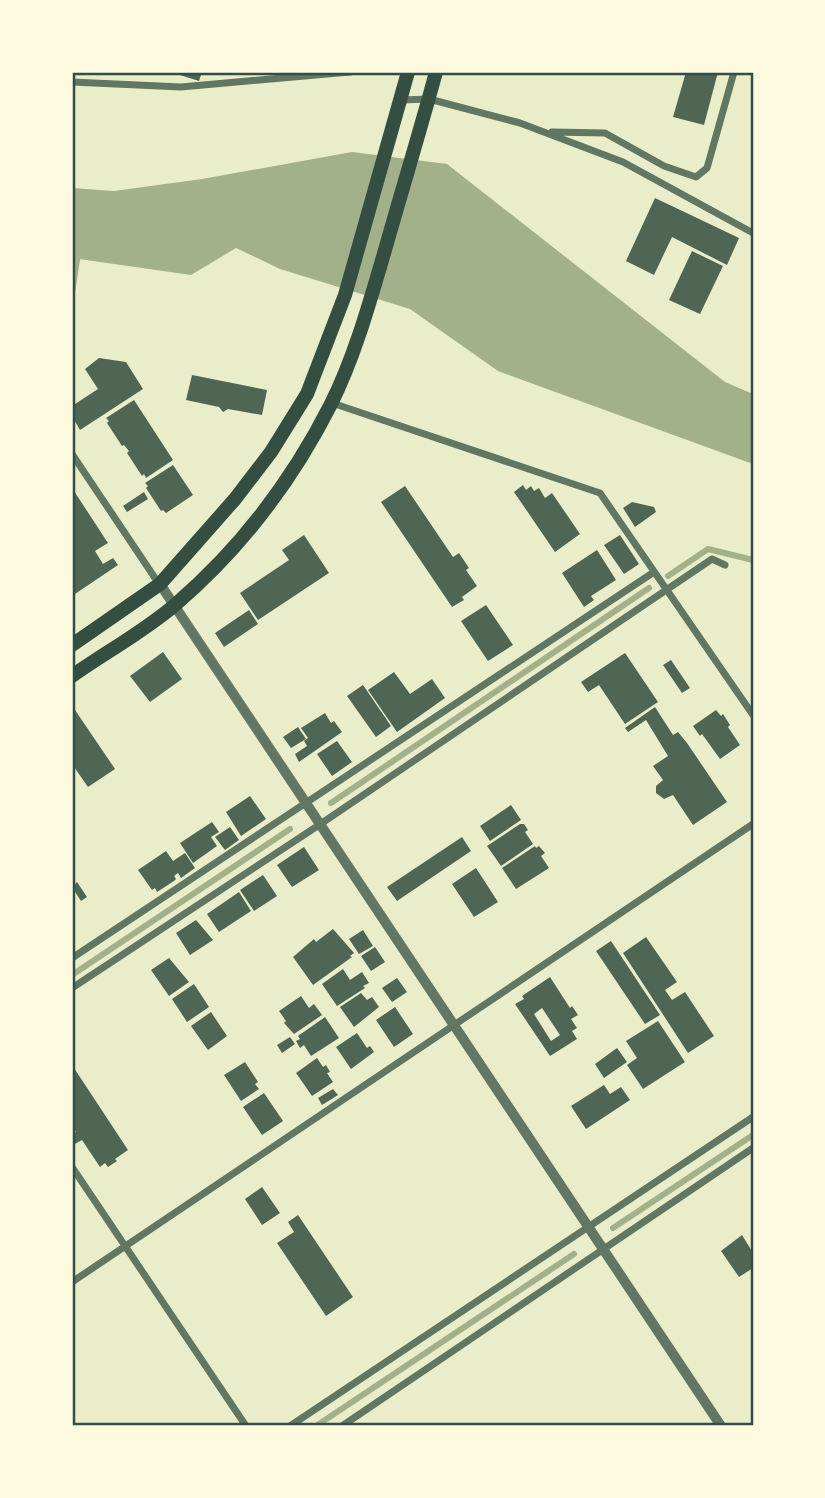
<svg xmlns="http://www.w3.org/2000/svg" width="825" height="1498" font-family="'Open Sans',sans-serif">
  <style>
    .water { fill: #a3b18a }
    .lines { fill: none; stroke-linecap: round; stroke-linejoin: round }
    .stream { stroke: #a3b18a; stroke-width: 6 }
    .building { fill: #4f6655; fill-rule: evenodd }
    .minor { stroke: #617663; stroke-width: 7 }
    .tertiary { stroke: #617663; stroke-width: 10 }
    .primary { stroke: #344e41; stroke-width: 14 }
    .neatline { fill: none; stroke: #344e41; stroke-width: 2.5 }
  </style>
  <rect width="100%" height="100%" fill="#e9edc9"/>
  <path class="water" d="M352,152l95,12 278,218 28,12v70l-255,-93 -88,-62 -130,-40 -44,-21 -45,27 -119,-17v-70l42,3 88,-12z"/>
  <g class="lines">
    <path class="stream" d="M72,293l6,-40
      M668,576l40,-27 45,11
      M331,803l318,-215
      M72,975l218,-146
      M613,1228l140,-93
      M316,1426l258,-172"/>
  </g>
  <path class="building" d="M170,72h32l-3,9z
    M686,72h32l-14,53 -31,-8z
    M655,198l84,40 -12,27 -55,-28 -18,38 -28,-14z
    M692,251l31,15 -23,48 -31,-14z
    M99,358l27,4 17,27 -63,41 -8,-14v-10l26,-17 -13,-20z
    M192,375l75,15 -5,25 -34,-6 -5,3 -4,-5 -33,-7z
    M134,400l39,60 -27,18 -2,-4 -2,2 -15,-23 2,-2 -5,-6 -2,1 -15,-23 2,-2 -3,-3z
    M173,465l20,30 -27,18 -3,-3 -2,1 -15,-23 2,-2 -3,-3z
    M523,485l3,5 5,-4 3,5 5,-3 6,10 7,-5 28,41 -25,18 -41,-60z
    M405,486l48,71 6,-4 10,15 -3,2 11,16 -15,11 2,3 -12,7 -71,-105z
    M72,488l36,55 -13,8 8,13 10,-6 5,7 -46,31z
    M144,492l4,7 -21,13 -4,-6z
    M632,502l22,5 2,5 -21,15 -12,-19z
    M304,535l25,38 -71,47 -18,-27 49,-33 -7,-10z
    M620,535l19,29 -15,10 -20,-29z
    M597,550l19,30 -25,16 3,4 -10,7 -22,-34z
    M486,605l27,40 -25,16 -27,-40z
    M249,610l9,14 -34,23 -9,-14z
    M163,652l19,27 -32,23 -20,-26z
    M625,653l33,49 -33,22 -26,-39 -11,7 -7,-10z
    M671,660l19,28 -8,5 -19,-28z
    M394,672l16,22 22,-15 13,19 -48,34 -29,-42z
    M363,685l28,41 -15,11 -29,-41z
    M655,707l18,28 5,-3 9,11 40,59 -34,23 -20,-30 -9,4 -8,-6v-7l7,-6 -10,-14 15,-10 -22,-36 -18,12 -3,-4z
    M75,710l40,59 -27,18 -16,-23v-51z
    M716,710l5,6 2,-2 7,11 -2,2 12,18 -20,14 -18,-25 -2,2 -7,-10z
    M325,713l6,10 3,-2 8,11 -43,30 -4,-8 12,-8 -3,-5 4,-3 -7,-10z
    M298,727l8,12 -15,9 -8,-11z
    M337,741l15,21 -20,14 -15,-22z
    M250,796l16,23 -25,17 -15,-24z
    M511,805l10,15 -31,21 -10,-15z
    M212,822l7,10 -8,5 6,9 -24,17 -13,-20z
    M520,824h4l4,6 -3,2 8,12 -32,22 -14,-20z
    M230,827l9,13 -14,10 -10,-13z
    M462,837l9,14 -74,50 -10,-14z
    M535,846l1,2 3,-2 6,7 -4,3 8,12 -33,21 -14,-21z
    M304,847l15,23 -27,17 -15,-22z
    M166,851l7,10 12,-8 10,15 -14,10 -3,-5 -4,3 2,3 -2,2 -17,11 -2,-4 -3,2 -14,-20z
    M476,868l22,34 -24,15 -22,-33z
    M263,875l14,21 -23,15 -14,-21z
    M77,882l10,15 -6,4 -9,-14z
    M239,892l12,19 -32,21 -12,-18z
    M196,920l17,20 -23,15 -14,-22z
    M333,929l21,24 -4,3 2,1 -39,28 -20,-28 21,-18 2,3z
    M363,930l10,16 -14,8 -10,-15z
    M646,937l31,45 -12,8 7,10 13,-8 29,44 -26,17 -65,-100z
    M611,941l49,74 -15,9 -49,-73z
    M375,947l10,15 -14,9 -10,-15z
    M169,958l20,24 -20,14 -18,-26z
    M343,969l7,11 12,-8 7,11 -6,3 2,2 -28,18 -15,-22z
    M550,977l20,31 2,-2 6,9 -7,4 6,9 -5,3 5,8 -27,17 -35,-52 9,-5 -2,-3zM542,1008l18,27 -9,6 -17,-27z
    M397,978l10,14 -15,10 -10,-14z
    M194,984l15,23 -22,15 -15,-23z
    M361,993l6,7 5,-3 7,10 -25,20 -14,-20z
    M301,996l8,12 5,-4 8,11 -28,19 -10,-11 2,-2 -7,-10z
    M395,1007l18,27 -19,13 -18,-27z
    M211,1012l16,24 -19,14 -17,-24z
    M325,1017l14,21 -28,18 -7,-11 -4,3 -4,-7 4,-2 -2,-3z
    M658,1021l27,41 -42,27 -16,-24 10,-7 -11,-17z
    M357,1033l10,15 3,-2 4,6 -23,17 -15,-22z
    M290,1037l5,7 -13,9 -5,-8z
    M617,1048l10,14 -23,16 -9,-14z
    M317,1058l6,9 3,-2 4,7 -3,1 6,9 -21,14 -16,-23z
    M245,1062l13,20 -3,2 4,5 -18,12 -17,-26z
    M72,1065l56,85 -13,9 2,2 -9,6 -3,-4 -5,4 -18,-27 -9,5 -1,-1v-10l4,-2 -4,-6z
    M604,1085l6,9 11,-7 9,13 -44,29 -15,-23z
    M333,1089l5,6 -16,10 -4,-7z
    M264,1093l19,28 -21,14 -19,-28z
    M262,1187l18,26 -18,12 -17,-26z
    M298,1215l55,82 -27,19 -49,-73 17,-11 -6,-10z
    M742,1235l11,18v15l-14,9 -18,-26z"/>
  <g class="lines">
    <path class="minor" d="M72,82l109,5 169,-15
      M401,100l28,-1 91,24 103,39 130,71
      M552,132l53,1 59,33 32,11 11,-9 27,-96
      M332,403l268,90 153,222
      M72,454l87,130
      M72,958l582,-386
      M72,988l247,-163 393,-266 13,6
      M72,1167l174,259
      M72,1282l681,-458
      M290,1426l463,-309
      M342,1426l411,-278"/>
    <path class="tertiary" d="M160,584l561,842"/>
    <path class="primary" d="M72,645l88,-61 75,-85 36,-47 36,-58 38,-99 63,-223
      M72,676c34,-24 73,-45 104,-72 64,-55 117,-125 155,-200 24,-48 39,-103 54,-154 17,-60 35,-119 51,-178"/>
  </g>
  <rect width="825" height="1498" fill="none" stroke="#fefae0" stroke-width="147"/>
  <rect x="74" y="74" width="678" height="1350" class="neatline"/>
</svg>
